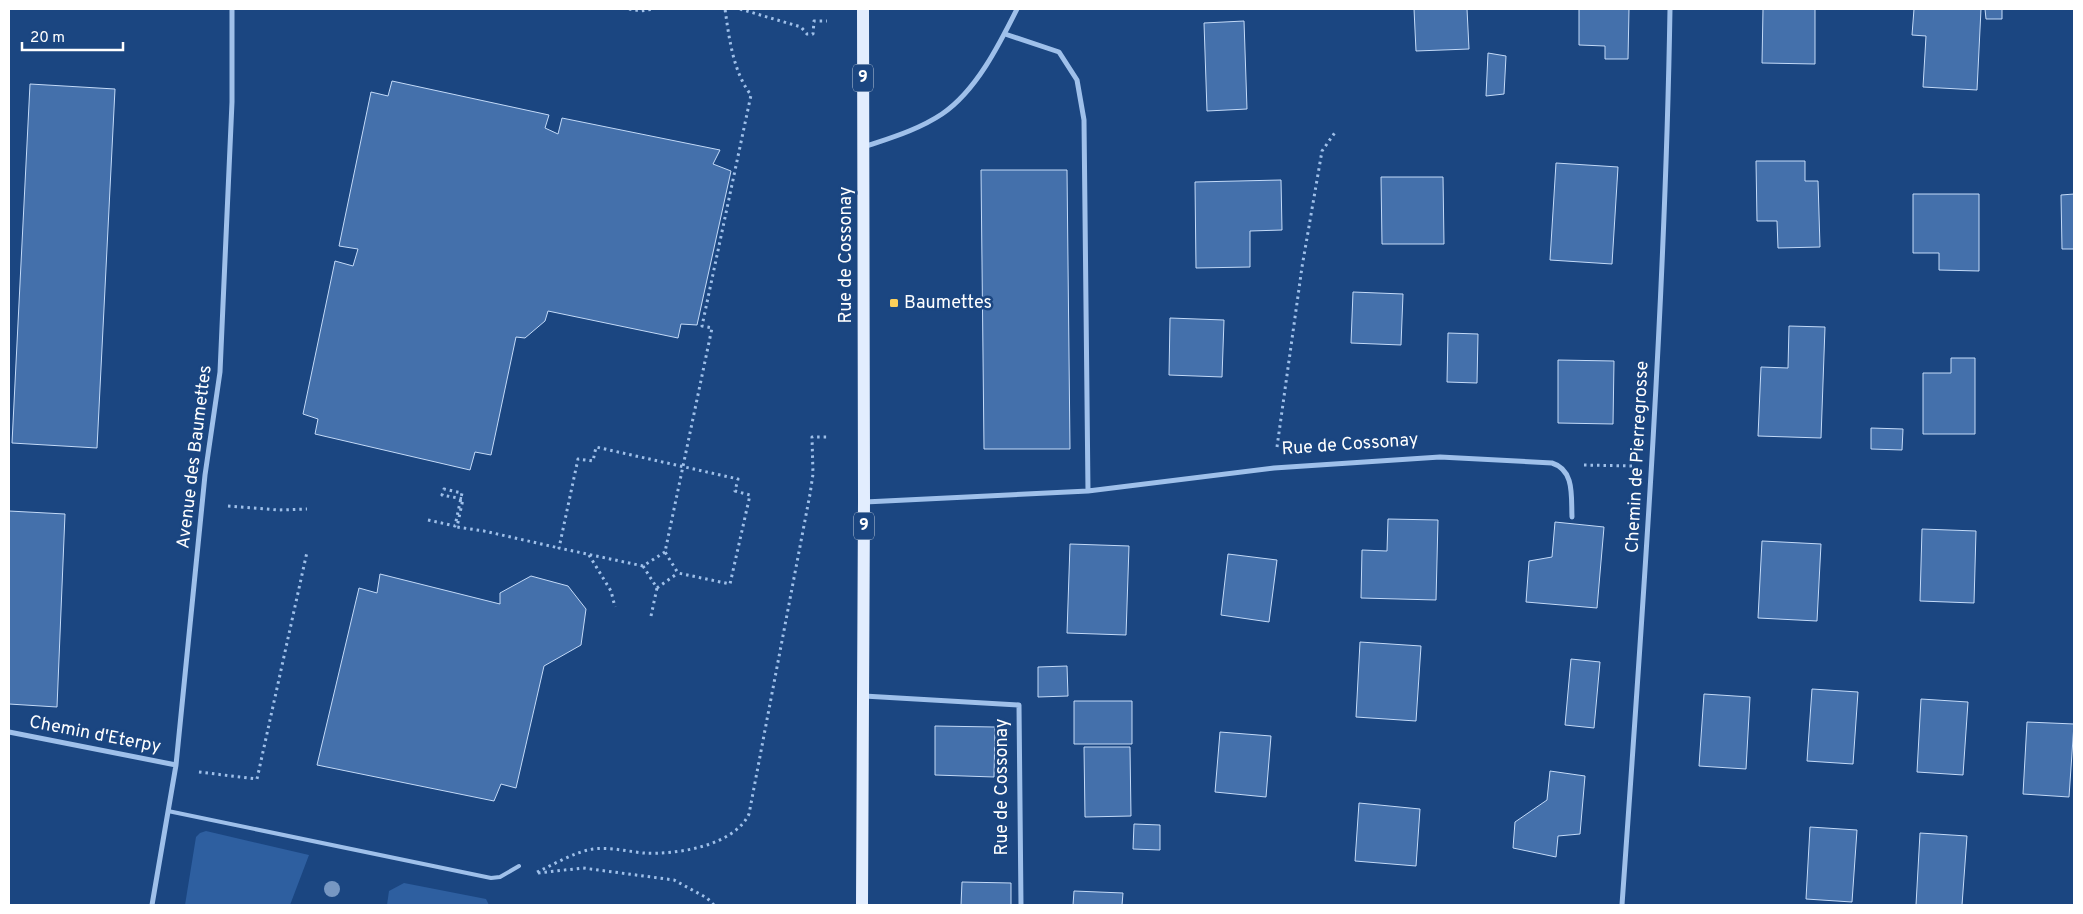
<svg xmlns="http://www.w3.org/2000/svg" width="2083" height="914" font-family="Overpass,sans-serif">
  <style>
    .green { fill: #2e5fa0 }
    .building { fill: #4470ab; stroke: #c3daf8 }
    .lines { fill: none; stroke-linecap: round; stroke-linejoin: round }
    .path { stroke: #9fc0ea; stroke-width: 3; stroke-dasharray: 2.5 4; stroke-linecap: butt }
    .service { stroke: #9fc0ea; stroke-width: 4 }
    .minor { stroke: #9fc0ea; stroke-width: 5 }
    .primary { stroke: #e2edfe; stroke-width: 12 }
    .tree { fill: #7797c2 }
    .poi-dot { fill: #fcd05b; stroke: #1b4681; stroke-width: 2 }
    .labels { text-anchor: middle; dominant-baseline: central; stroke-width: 5; stroke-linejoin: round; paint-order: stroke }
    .shield { fill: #1b4681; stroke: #bbc8d9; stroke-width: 1 }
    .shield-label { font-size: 16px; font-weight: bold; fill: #fff }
    .street-label { font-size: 18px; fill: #fff; stroke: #1b4681 }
    .poi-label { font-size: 18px; fill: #fff; stroke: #1b4681; text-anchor: start }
  </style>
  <rect width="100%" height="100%" fill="#1b4681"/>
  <path class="green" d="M206,831l103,24 -19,50h-105l11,-68 4,-4z
    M404,883l82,16 3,6h-102l2,-14z"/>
  <path class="building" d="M1414,9h53l2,40 -53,2z
    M1579,9h50l-1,50h-23v-13l-26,-1z
    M1763,9h52v55l-53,-1z
    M1914,9h67l-4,81 -54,-3 3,-51 -14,-1z
    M1985,9h17v10h-16z
    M1244,21l3,88 -40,2 -3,-88z
    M1488,53l18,3 -2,38 -18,2z
    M392,81l157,34 -4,13 13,6 4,-16 158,32 -7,14 18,7 -34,154 -16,-1 -3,14 -130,-27 -3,10 -20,17 -9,-1 -25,118 -16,-3 -5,18 -155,-36 3,-15 -15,-5 32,-153 18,5 5,-17 -19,-3 32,-154 17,4z
    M30,84l85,5 -18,359 -85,-5z
    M1756,161h49v20h13l2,66 -42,1 -1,-27h-20z
    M1556,163l62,4 -6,97 -62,-4z
    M981,170h86l3,279h-86z
    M1381,177h62l1,67h-62z
    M1281,180l1,50 -32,1v36l-54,1 -1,-86z
    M1913,194h66v77l-40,-1v-17h-26z
    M2074,194v55h-12l-1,-54z
    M1353,292l50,2 -2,51 -50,-2z
    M1170,318l54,2 -2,57 -53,-2z
    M1789,326l36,1 -4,111 -63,-2 3,-69 27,1z
    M1448,333l30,1 -1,49 -30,-1z
    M1951,358h24v76h-52v-61h28z
    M1558,360l56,1 -1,63 -55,-1z
    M1871,428l32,1 -1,21 -31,-1z
    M9,511l56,3 -8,193 -48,-3z
    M1388,519l50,1 -2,80 -75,-2 1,-48 25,1z
    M1555,522l49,5 -7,81 -71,-6 3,-41 23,-4z
    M1922,529l54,2 -2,72 -54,-2z
    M1762,541l59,3 -4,77 -59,-3z
    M1070,544l59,2 -3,89 -59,-2z
    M1228,554l49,6 -8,62 -48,-7z
    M380,574l120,30v-11l31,-17 37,10 18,23 -5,36 -37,21 -28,122 -15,-4 -7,17 -177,-36 42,-177 18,5z
    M1360,642l61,4 -5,75 -60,-4z
    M1571,659l29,3 -6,66 -29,-3z
    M1067,666l1,30 -30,1v-30z
    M1812,689l46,3 -5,72 -46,-3z
    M1704,694l46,3 -4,72 -47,-3z
    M1921,699l47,3 -5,73 -46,-3z
    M1074,701h58v43h-58z
    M2027,722l47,2 -5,73 -46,-3z
    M935,726l60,1 -1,50 -59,-2z
    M1220,732l51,4 -5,61 -51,-5z
    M1084,747h46l1,69 -46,1z
    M1550,771l35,5 -5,58 -22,2 -2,21 -43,-9 2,-26 32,-22z
    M1359,803l61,6 -4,57 -61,-5z
    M1134,824l26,1v25l-27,-1z
    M1810,827l47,3 -5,72 -46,-3z
    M1920,833l47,3 -5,69h-46z
    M962,882l49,1v22h-50z
    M1074,891l49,2 -1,12h-49z"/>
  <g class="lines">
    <path class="path" d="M629,9l12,2 13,-2
      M740,9l61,18 6,7h6l1,-13h13
      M1277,447l25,-180 20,-116 14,-20
      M1584,465l49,1
      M228,506l50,4 29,-1
      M428,520l27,6 7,-33 -18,-4 -2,6 21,4 -6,28 27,4 75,17
      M665,552l-22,14 -84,-18 19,-89 15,2 3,-14 142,32 -3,12 15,4 -20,89 -52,-11 -13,-21 47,-224 -10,-2 49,-231c-18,-23 -22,-58 -26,-86
      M589,555l22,36 4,16
      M643,566l14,22 21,-15
      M651,616l6,-28
      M199,772l58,7 50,-227
      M537,872c18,-8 37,-20 56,-23 17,-2 33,2 50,4 33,2 91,-7 106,-39l61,-320 3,-20 -1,-37h16
      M538,873l45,-5 91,12 33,18 7,7"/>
    <path class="service" d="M168,811l323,67 9,-1 19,-11"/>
    <path class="minor" d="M1005,34l54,18 18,28 7,40 4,371
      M864,147c26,-9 54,-17 78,-33 34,-23 57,-69 75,-105
      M865,502l223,-11 186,-23 166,-11 112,6c23,7 19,34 20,54
      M864,696l155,9 2,200
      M9,732l167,33
      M152,905l24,-140 29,-290 15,-103 12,-270v-93
      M1622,905c21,-298 43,-597 48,-896"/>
    <path class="primary" d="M862,905l2,-403 -1,-493"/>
  </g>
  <circle class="tree" cx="332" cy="889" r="8"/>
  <rect class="poi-dot" x="889" y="298" width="10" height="10" rx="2.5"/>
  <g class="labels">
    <g class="shield">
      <rect x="853" y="64.5" width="20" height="27" rx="4"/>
      <rect x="854" y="512.5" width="20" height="27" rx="4"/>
    </g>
    <g class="shield-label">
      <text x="863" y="78">9</text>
      <text x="864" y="526">9</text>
    </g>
    <g class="street-label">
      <text transform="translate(846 255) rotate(-90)">Rue de Cossonay</text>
      <text transform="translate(1350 445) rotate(-4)">Rue de Cossonay</text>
      <text transform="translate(195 457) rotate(-83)">Avenue des Baumettes</text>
      <text transform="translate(1638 457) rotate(-87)">Chemin de Pierregrosse</text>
      <text transform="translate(95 735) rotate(11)">Chemin d'Eterpy</text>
      <text transform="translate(1002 787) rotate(-90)">Rue de Cossonay</text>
    </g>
    <g class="poi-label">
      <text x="904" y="303">Baumettes</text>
    </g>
  </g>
  <rect width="2083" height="914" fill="none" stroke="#ffffff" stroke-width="20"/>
  <path d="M22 42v8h101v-8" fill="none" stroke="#ffffff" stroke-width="2.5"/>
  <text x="30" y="42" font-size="15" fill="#ffffff" stroke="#1b4681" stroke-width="4" paint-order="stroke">20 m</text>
</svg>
